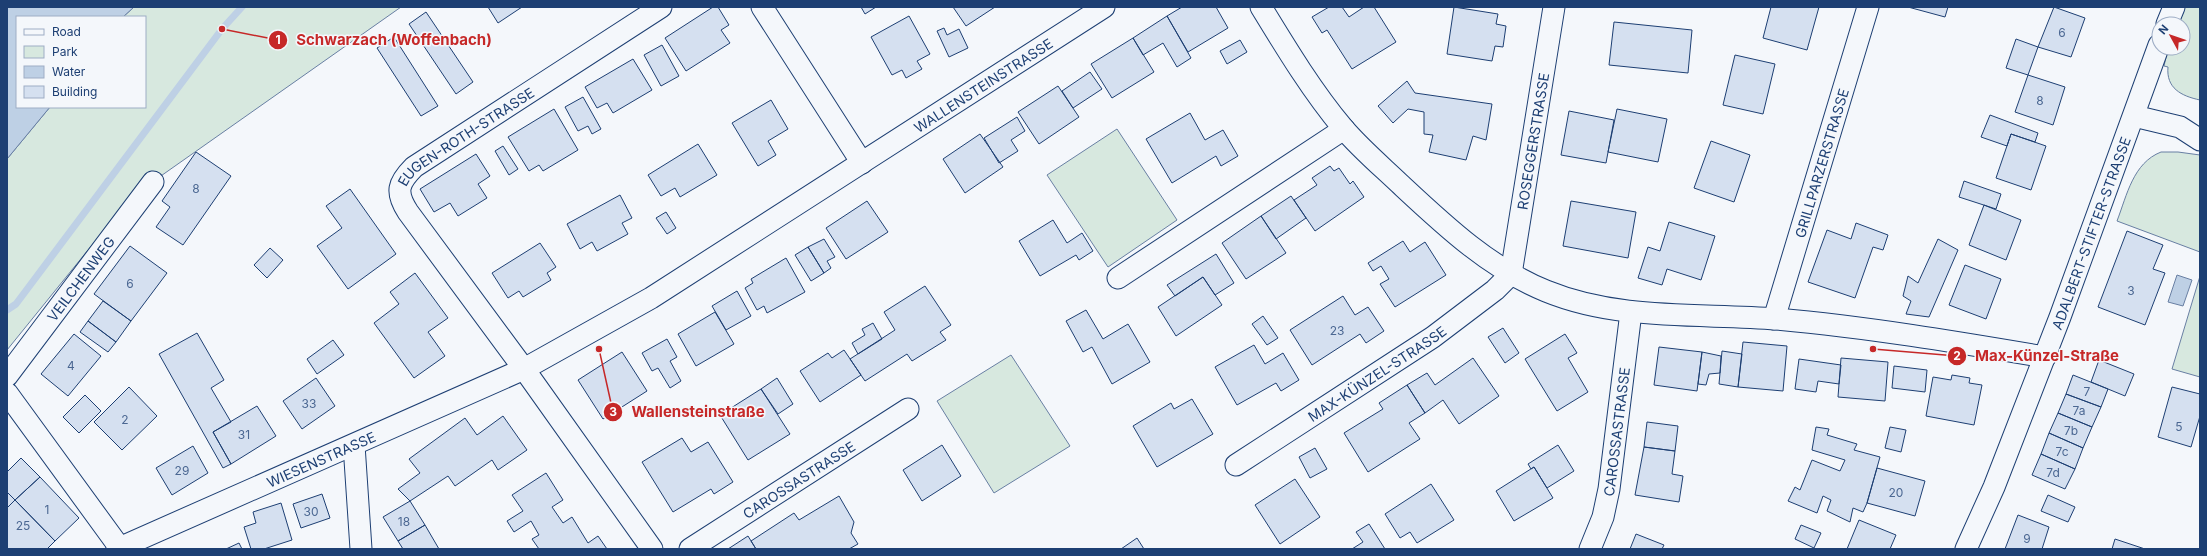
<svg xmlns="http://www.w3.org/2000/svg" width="2207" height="556" font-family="Inter,sans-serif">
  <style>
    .green { fill: #d7e8df; stroke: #687fa3 }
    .water { fill: #bed0e5; stroke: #687fa3 }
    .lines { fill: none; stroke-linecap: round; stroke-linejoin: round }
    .stream { stroke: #bed0e5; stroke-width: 7 }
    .building { fill: #d5e0f0; stroke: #1d3f73 }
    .street-casing { stroke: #1d3f73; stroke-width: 23 }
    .street { stroke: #f4f7fb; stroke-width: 21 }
    .labels { text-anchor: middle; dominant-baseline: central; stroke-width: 3; stroke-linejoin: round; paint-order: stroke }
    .number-label { font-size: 12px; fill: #4b6792 }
    .street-label { font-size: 14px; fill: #1d3f73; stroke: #f4f7fb }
    .leader { fill: none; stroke: #c62828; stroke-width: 1.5 }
    .callout-dot { fill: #c62828; stroke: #f4f7fb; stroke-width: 1.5 }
    .mark-label { font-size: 12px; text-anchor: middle; font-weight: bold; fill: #fff }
    .callout-label { font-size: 15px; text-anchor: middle; font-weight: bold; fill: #c62828; stroke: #f4f7fb; stroke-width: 3; stroke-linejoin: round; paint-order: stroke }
  </style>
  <rect width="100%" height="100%" fill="#f4f7fb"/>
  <path class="green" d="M134,7h267l-270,190 -124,153v-191l43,-52h95v-90h-22z
    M2184,7h16v93c-19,-4 -34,-12 -32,-33l-4,-1 4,-18h15v-24h-7z
    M1117,129l60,91 -69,47 -61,-92z
    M2161,152h17l22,3v97l-83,-31c10,-26 16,-58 44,-69z
    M2200,276v101l-28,-8z
    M1011,355l59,91 -76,47 -57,-92z"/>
  <path class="water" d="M7,7h127l-11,10h-106v90h33l-43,52z
    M2177,275l15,5 -9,26 -15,-4z"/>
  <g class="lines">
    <path class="stream" d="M7,310l9,-6 206,-275 20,-22"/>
  </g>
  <path class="building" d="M488,7h34l-24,16z
    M713,7h5l11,18 -8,5 9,13 -44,28 -21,-33z
    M861,7h15l-11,7z
    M953,7h42l-29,19z
    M1182,7h34l12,21 -40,24 -21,-36z
    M1329,7h13l7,10 15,-10h10l22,35 -44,27 -25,-39 -5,3 -10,-16z
    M1454,7l44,7 -2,10 10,2 -3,21 -8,-1 -3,15 -45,-7z
    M1771,7h48l-12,43 -44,-12z
    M1908,7h40l-3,10z
    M2054,7l31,11 -14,39 -33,-10z
    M426,12l47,70 -17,12 -47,-70z
    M909,16l21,38 -13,7 5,8 -16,9 -4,-8 -10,5 -21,-38z
    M1167,16l24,42 -14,9 -14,-24 -20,12 -10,-17z
    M1614,22l78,8 -4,43 -79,-8z
    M944,28l3,7 12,-6 9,19 -19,9 -12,-26z
    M394,37l44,69 -17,10 -44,-68z
    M1133,38l21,34 -42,26 -21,-34z
    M2016,39l22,8 -10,28 -22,-7z
    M1240,40l7,12 -20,12 -7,-13z
    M662,45l17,31 -18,10 -17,-31z
    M1735,55l40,9 -12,50 -40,-9z
    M633,59l19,31 -39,23 -6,-10 -10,5 -12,-21z
    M1090,72l12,17 -29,19 -11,-17z
    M2028,75l37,12 -12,38 -38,-13z
    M1407,81l8,12 77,11 -6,36 -13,-4 -7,24 -37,-8 4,-17 -9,-1v-22l-16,-3 -15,14 -15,-17z
    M1058,86l21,31 -40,27 -21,-32z
    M583,97l18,32 -9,5 -4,-8 -10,5 -13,-24z
    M771,100l17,29 -20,12 8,14 -18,11 -26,-43z
    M554,109l24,41 -35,21 -4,-6 -10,6 -21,-34z
    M1617,109l50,10 -9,43 -50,-10z
    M1569,111l45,9 -8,43 -45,-8z
    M1190,113l15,27 18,-10 15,26 -17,10 -5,-10 -44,27 -26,-44z
    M1990,115l48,18 -3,9 -24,-8 -4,12 -26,-9z
    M1017,117l8,14 -14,9 7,11 -19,12 -15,-25z
    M980,134l23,33 -38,26 -22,-34z
    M2011,134l35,12 -15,44 -35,-12z
    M1711,141l39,14 -16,47 -40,-14z
    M698,144l19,31 -37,22 -5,-9 -14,8 -13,-21z
    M503,146l15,23 -9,6 -14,-24z
    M196,152l35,24 -48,69 -27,-18 14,-20 -8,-6z
    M476,154l14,22 -12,8 9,14 -29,18 -8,-13 -16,9 -14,-23z
    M1330,166l4,5 5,-3 11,16 3,-3 11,16 -49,34 -21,-31 23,-15 -5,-7z
    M1964,181l37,13 -5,15 -37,-12z
    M350,189l46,65 -48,35 -31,-43 25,-18 -16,-22z
    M620,195l12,23 -10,5 6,11 -31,17 -5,-9 -12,7 -13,-25z
    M1291,196l15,22 -30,21 -15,-23z
    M867,201l21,31 -42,27 -20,-31z
    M1571,201l65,11 -8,46 -65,-12z
    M1984,205l37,15 -15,40 -37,-15z
    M666,212l10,16 -9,6 -11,-16z
    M1261,216l25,37 -40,26 -24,-36z
    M1053,220l14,23 15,-10 11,18 -14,9 -3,-5 -36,21 -21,-35z
    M1669,222l46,14 -14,44 -34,-11 -5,16 -24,-7 10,-31 12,4z
    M1856,223l32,12 -5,15 -10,-3 -18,51 -47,-16 19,-52 24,9z
    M2127,231l36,14 -10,24 12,4 -20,52 -47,-18z
    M824,239l11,18 -8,4 4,7 -7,5 -16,-26z
    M1938,239l20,11 -29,67 -23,-3 5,-13 -8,-5 5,-20 10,7z
    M1403,241l7,11 15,-10 21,33 -51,32 -15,-23 9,-5 -8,-13 -8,5 -5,-8z
    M540,243l16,24 -9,6 4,7 -28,17 -4,-6 -11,7 -16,-25z
    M130,246l37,27 -36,48 -37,-27z
    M808,247l16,26 -13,8 -16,-26z
    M270,248l13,12 -16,18 -13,-13z
    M1216,254l18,29 -19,12 -12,-18 -28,19 -8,-11z
    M786,258l19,34 -38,21 -3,-7 -7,4 -12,-22 8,-5 -2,-4z
    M1965,265l36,14 -15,40 -37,-14z
    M415,273l33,45 -20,14 17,24 -31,22 -40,-55 25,-19 -9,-12z
    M1203,277l19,28 -46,31 -18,-29z
    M925,286l26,39 -11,7 6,8 -34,21 -5,-7 -42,27 -15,-22 45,-29 -11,-18z
    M737,291l14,25 -25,14 -14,-24z
    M1343,296l12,19 13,-8 16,24 -18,12 -6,-9 -48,31 -22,-35z
    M103,301l28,20 -15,21 -28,-21z
    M1086,310l17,29 25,-15 22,38 -38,22 -20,-37 -9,5 -17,-31z
    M715,312l19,32 -38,22 -18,-32z
    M1263,316l15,22 -11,7 -15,-21z
    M88,321l28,21 -8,10 -28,-20z
    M873,323l9,16 -24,15 -6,-11 13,-8 -3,-6z
    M1503,328l16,25 -14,10 -17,-26z
    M197,333l27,47 -13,8 20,34 -18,10 18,32 -8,4 -64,-114z
    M74,334l27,22 -33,40 -27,-22z
    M1565,334l12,19 -9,5 20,34 -31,19 -32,-52z
    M667,339l10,18 -7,4 11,20 -11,7 -12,-20 -6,3 -10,-18z
    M333,340l11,15 -27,19 -10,-15z
    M1743,342l44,4 -4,45 -45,-4z
    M1254,345l11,19 18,-11 16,27 -18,11 -5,-8 -39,22 -22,-38z
    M1659,347l43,5 -5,39 -43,-6z
    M844,350l17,25 -41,27 -20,-31 28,-18 4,5z
    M1722,351l20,3 -4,33 -19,-3z
    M622,352l25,39 -44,28 -25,-39z
    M1702,352l19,4 -1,17 -11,1 -3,11 -8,-1z
    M1473,358l26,38 -40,28 -16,-24 -18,13 -18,-28 20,-12 8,12z
    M1841,358l47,4 -3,39 -47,-4z
    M1799,359l42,6 -2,19 -21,-3 -2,11 -21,-3z
    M2099,360l35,14 -9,22 -34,-14z
    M1894,366l33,4 -2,22 -33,-4z
    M1952,375l18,3 -1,5 13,2 -8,40 -48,-9 7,-39 18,3z
    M2073,375l35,14 -7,18 -35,-13z
    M316,378l19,28 -33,23 -19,-28z
    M777,378l16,26 -15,10 -17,-25z
    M1407,385l18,28 -16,10 11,16 -52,33 -24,-39 39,-24 -4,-6z
    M129,387l28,29 -35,34 -28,-28z
    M2172,387l28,7v22l-9,31 -33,-10z
    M761,389l29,45 -42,26 -28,-45z
    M2066,394l35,13 -9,20 -34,-14z
    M85,395l16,16 -22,22 -16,-16z
    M1192,399l21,35 -56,33 -24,-41 38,-23 3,6z
    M257,406l19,30 -45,28 -18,-32z
    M2058,413l34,14 -9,21 -34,-15z
    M503,416l24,34 -29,20 -6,-10 -37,26 -7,-10 -38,25 -12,-12 22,-16 -11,-14 56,-41 12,17z
    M1647,422l31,4 -3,25 -31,-4z
    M1816,427l13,2 -2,6 30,9 -3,6 26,7 -13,46 -4,9 -10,-4 -3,14 -23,-11 4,-11 -8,-4 -6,17 -29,-12 7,-14 5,3 12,-30 28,11 5,-11 -33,-10z
    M1890,427l16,3 -5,22 -16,-4z
    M2049,433l34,15 -8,21 -34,-15z
    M682,438l9,14 17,-10 25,40 -19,12 -3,-5 -38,23 -31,-50z
    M942,445l19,31 -39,25 -19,-31z
    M1558,445l16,26 -27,17 -13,-21 -3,2 -3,-5z
    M193,446l15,27 -36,22 -16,-27z
    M1644,447l31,4 -3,23 11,2 -4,26 -44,-7z
    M1315,448l12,21 -17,9 -11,-21z
    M2041,454l34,15 -10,20 -33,-14z
    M21,458l19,19 -25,23 -8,-8v-20z
    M1534,467l19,31 -39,23 -18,-30z
    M1877,468l48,13 -10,35 -48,-13z
    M546,473l17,27 -11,7 11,16 9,-6 16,26 10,-7 9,13h-68l-7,-10 7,-4 -8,-14 -17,11 -7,-11 16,-10 -11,-16z
    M40,477l39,41 -24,23 -40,-41z
    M1295,479l25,38 -40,27 -25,-39z
    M1431,484l23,36 -37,23 -7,-11 -10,6 -15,-24z
    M7,492l8,8 -8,8z
    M322,494l8,24 -29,10 -8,-24z
    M2048,495l27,12 -7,15 -27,-11z
    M839,496l15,26 -3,11 7,11 -9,5h-93l-5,-8 43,-28 5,7z
    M15,500l40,41 -8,8h-40v-41z
    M410,501l15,24 -27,16 -15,-24z
    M281,503l11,37 -28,9h-13l-7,-22 12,-4 -3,-11z
    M2018,515l31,12 -7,22h-37z
    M1859,520l37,15 -6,14h-43z
    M1369,524l16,25h-33l11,-7 -7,-10z
    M425,525l14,24h-36l-5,-8z
    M1801,525l20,8 -7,15 -19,-9z
    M1636,534l28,11 -2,4h-32z
    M748,536l8,13h-28z
    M1137,538l7,11h-23z
    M2115,539l30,10h-33z
    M239,543l3,6h-16z"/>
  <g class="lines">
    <defs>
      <g id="street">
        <path d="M762,7l100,156"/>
        <path d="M1261,7c25,41 51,84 82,121 17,20 37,37 56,55 44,41 90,85 147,108 73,30 154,22 231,28 90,8 179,23 268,38"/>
        <path d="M2167,24l7,-17"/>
        <path d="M2134,116l46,11 20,13"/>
        <path d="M1118,278l226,-149"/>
        <path id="s1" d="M1774,319l94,-312"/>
        <path id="s2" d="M7,376l146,-194"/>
        <path d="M7,393l113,155"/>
        <path d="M354,445l7,104"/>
        <path id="s3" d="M1236,465l197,-128 62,-47 16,-16 43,-267"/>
        <path id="s4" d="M117,549l407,-180 127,-71 453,-291"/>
        <path id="s5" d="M652,549l-128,-180 -116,-157c-13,-20 -10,-29 6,-45l247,-160"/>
        <path id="s6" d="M690,549l218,-140"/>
        <path id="s7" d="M1590,549l13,-32 6,-28 22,-177"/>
        <path id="s8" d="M1966,549l28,-62 66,-170 99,-272"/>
      </g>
    </defs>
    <use href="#street" class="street-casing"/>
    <use href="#street" class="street"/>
  </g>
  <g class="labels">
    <g class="number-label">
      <text x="2062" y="32">6</text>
      <text x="2040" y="100">8</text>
      <text x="196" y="188">8</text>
      <text x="130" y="283">6</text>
      <text x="2131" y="290">3</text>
      <text x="1337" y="330">23</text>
      <text x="71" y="365">4</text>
      <text x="2087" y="391">7</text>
      <text x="309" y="403">33</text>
      <text x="2079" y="410">7a</text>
      <text x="125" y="419">2</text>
      <text x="2179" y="426">5</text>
      <text x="2071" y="430">7b</text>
      <text x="244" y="434">31</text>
      <text x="2062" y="451">7c</text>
      <text x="182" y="470">29</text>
      <text x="2053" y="472">7d</text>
      <text x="1896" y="492">20</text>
      <text x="47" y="509">1</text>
      <text x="311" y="511">30</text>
      <text x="404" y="521">18</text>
      <text x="23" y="525">25</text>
      <text x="2027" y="538">9</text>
    </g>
    <g class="street-label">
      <text stroke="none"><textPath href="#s4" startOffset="985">WALLENSTEINSTRASSE</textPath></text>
      <text stroke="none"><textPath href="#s5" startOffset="527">EUGEN-ROTH-STRASSE</textPath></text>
      <text stroke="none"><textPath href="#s3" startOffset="470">ROSEGGERSTRASSE</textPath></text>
      <text stroke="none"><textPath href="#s1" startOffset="163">GRILLPARZERSTRASSE</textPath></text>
      <text stroke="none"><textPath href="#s8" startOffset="340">ADALBERT-STIFTER-STRASSE</textPath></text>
      <text stroke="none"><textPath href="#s2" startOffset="122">VEILCHENWEG</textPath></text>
      <text stroke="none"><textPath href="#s3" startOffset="168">MAX-KÜNZEL-STRASSE</textPath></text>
      <text stroke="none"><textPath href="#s7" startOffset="121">CAROSSASTRASSE</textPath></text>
      <text stroke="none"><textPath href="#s4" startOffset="223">WIESENSTRASSE</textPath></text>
      <text stroke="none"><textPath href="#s6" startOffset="129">CAROSSASTRASSE</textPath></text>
    </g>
  </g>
  <path class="leader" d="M222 29L278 40M1873 349L1957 356M599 349L613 412"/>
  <g class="callout-dot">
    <circle cx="222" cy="29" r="4"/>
    <circle cx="1873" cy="349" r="4"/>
    <circle cx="599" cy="349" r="4"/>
    <circle cx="278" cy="40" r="10"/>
    <circle cx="1957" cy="356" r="10"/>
    <circle cx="613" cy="412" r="10"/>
  </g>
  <g class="mark-label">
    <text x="278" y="44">1</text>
    <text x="1957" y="360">2</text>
    <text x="613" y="416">3</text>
  </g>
  <g class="callout-label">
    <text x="394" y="45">Schwarzach (Woffenbach)</text>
    <text x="2047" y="361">Max-Künzel-Straße</text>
    <text x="698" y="417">Wallensteinstraße</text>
  </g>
  <rect width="2207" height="556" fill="none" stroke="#1d3f73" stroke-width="16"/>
  <rect x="16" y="16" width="130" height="92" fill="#f4f7fb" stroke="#9eadc5"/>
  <rect x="24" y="29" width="20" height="6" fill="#f4f7fb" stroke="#9eadc5"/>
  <text x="52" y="36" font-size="12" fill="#1d3f73">Road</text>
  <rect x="24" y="46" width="20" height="12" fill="#d7e8df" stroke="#9eadc5"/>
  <text x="52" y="56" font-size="12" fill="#1d3f73">Park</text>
  <rect x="24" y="66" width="20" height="12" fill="#bed0e5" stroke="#9eadc5"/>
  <text x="52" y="76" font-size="12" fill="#1d3f73">Water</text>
  <rect x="24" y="86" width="20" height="12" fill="#d5e0f0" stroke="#9eadc5"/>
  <text x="52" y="96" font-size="12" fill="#1d3f73">Building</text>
  <g transform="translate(2171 36) rotate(310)"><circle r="19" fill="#f4f7fb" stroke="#9eadc5"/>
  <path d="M0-3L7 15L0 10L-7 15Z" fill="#c62828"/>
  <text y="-6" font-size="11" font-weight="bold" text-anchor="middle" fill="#1d3f73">N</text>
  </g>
</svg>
